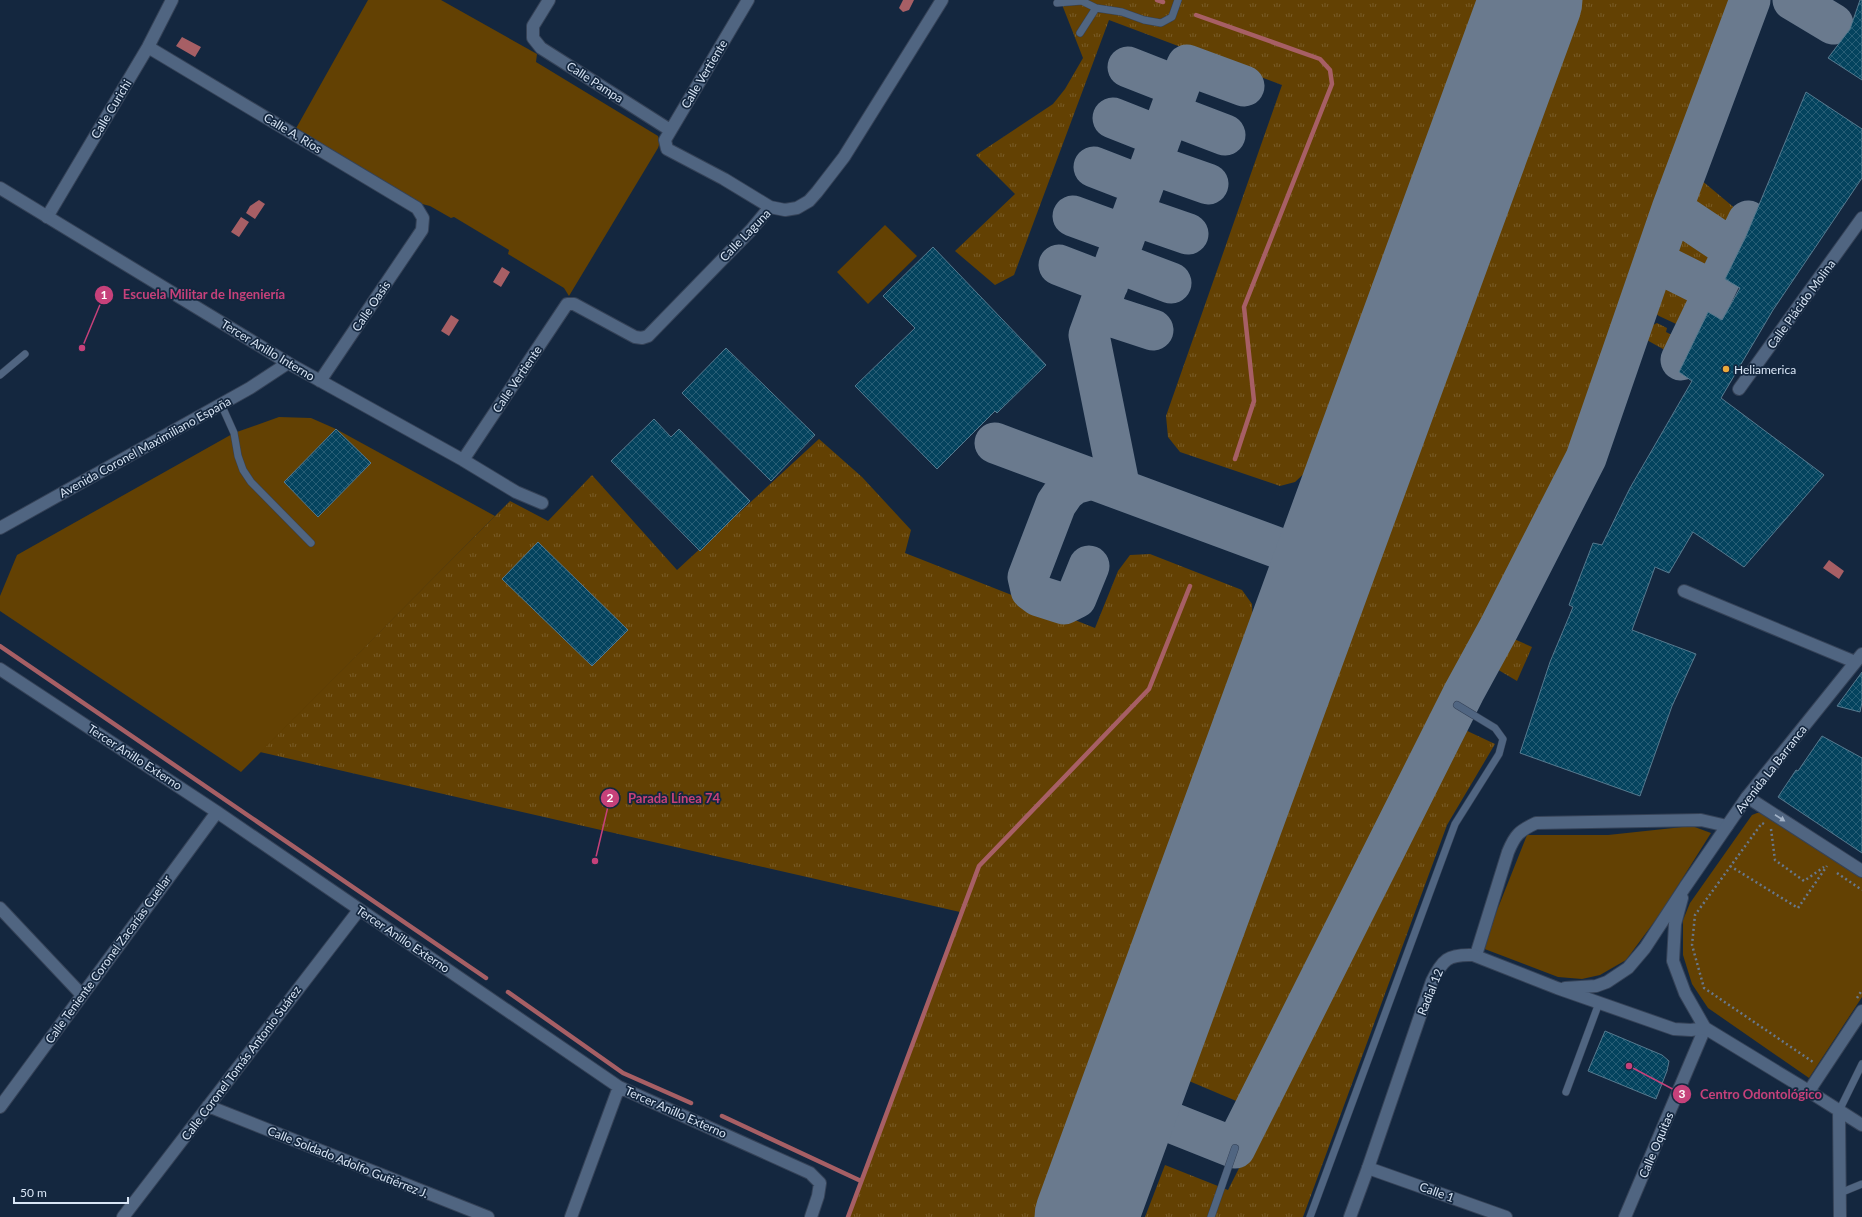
<svg xmlns="http://www.w3.org/2000/svg" width="1862" height="1217" font-family="Lato,sans-serif">
  <style>
    .grass { fill: url(#grass-tufts) }
    .park { fill: #634103 }
    .water { fill: #a75f65 }
    .lines { fill: none; stroke-linecap: round; stroke-linejoin: round }
    .stream { stroke: #a75f65; stroke-width: 4.5 }
    .taxiway { stroke: #6a7a8e; stroke-width: 41 }
    .runway { stroke: #6a7a8e; stroke-width: 103 }
    .building { fill: url(#building-cross-hatch); stroke: #577a8f }
    .service-casing { stroke: #354257; stroke-width: 8 }
    .minor-casing { stroke: #354257; stroke-width: 14 }
    .tertiary-casing { stroke: #354257; stroke-width: 14 }
    .path { stroke: #68788d; stroke-width: 2.5; stroke-dasharray: 2 3; stroke-linecap: butt }
    .service { stroke: #506581; stroke-width: 7 }
    .minor { stroke: #506581; stroke-width: 12 }
    .tertiary { stroke: #506581; stroke-width: 12 }
    .oneway { fill: #a2b2c7 }
    .poi-dot { fill: #eca93b; stroke: #14273f; stroke-width: 1.5 }
    .labels { text-anchor: middle; dominant-baseline: central; stroke-width: 3.5; stroke-linejoin: round; paint-order: stroke }
    .street-label { font-size: 12px; fill: #d8e5f5; stroke: #14273f }
    .poi-label { font-size: 12px; fill: #d8e5f5; stroke: #14273f; text-anchor: start }
    .leader { fill: none; stroke: #c6417a; stroke-width: 1.5 }
    .callout-dot { fill: #c6417a; stroke: #14273f; stroke-width: 1.5 }
    .mark-label { font-size: 12px; text-anchor: middle; font-weight: bold; fill: #fff }
    .callout-label { font-size: 13px; text-anchor: middle; font-weight: bold; fill: #c6417a; stroke: #14273f; stroke-width: 3.5; stroke-linejoin: round; paint-order: stroke }
  </style>
  <defs>
    <pattern id="grass-tufts" width="24" height="20" patternUnits="userSpaceOnUse"><rect width="24" height="20" fill="#634103"/><path d="M3 7l-1-3M5 7V3M7 7l1-3M15 17l-1-3M17 17v-4M19 17l1-3" fill="none" stroke="#795c28"/></pattern>
    <pattern id="building-cross-hatch" width="8" height="8" patternUnits="userSpaceOnUse"><rect width="8" height="8" fill="#04435e"/><path d="M0 0l8 8M0 8l8-8" fill="none" stroke="#285e76"/></pattern>
  </defs>
  <rect width="100%" height="100%" fill="#14273f"/>
  <path class="grass" d="M1061,0h421l-171,467 -16,15 -15,4 -100,-34 -12,-15 -2,-21 116,-331 -173,-65 -95,255 -19,10 -40,-34 60,-57 -39,-39 77,-51 12,-15 18,-31 -22,-56z
    M1570,0h167c-34,91 -70,183 -102,275 -27,78 -50,160 -91,233l-303,595 -52,-22z
    M1700,179l43,36 -10,18 -9,1 -35,-24z
    M1681,228l37,25 -1,15 -7,16 -42,-24z
    M1665,274l38,22 -16,33 -28,-13 -9,-7z
    M1657,323l10,5 -1,4 20,10 -7,16 -34,-19 4,-12z
    M819,439l43,38 49,53 -6,23 190,75 23,-57 12,-16 20,-1 92,36 10,14 1,24 -216,589h-189l112,-305 -700,-160 250,-251 38,20 44,-46 85,95z
    M1505,635l27,12 -15,34 -27,-16z
    M1461,728l34,16 -48,81 -144,392h-158l20,-52 63,25z"/>
  <path class="park" d="M368,0h73l96,54 -1,8 122,74 2,6 -2,6 -89,148 -5,-8 -56,-34 1,-4 -55,-33 -3,1 -21,-12 -8,-2 -128,-72z
    M885,225l32,31 -49,48 -31,-32z
    M279,417l32,1 25,11 159,87 -254,256 -241,-161v-15l17,-41 217,-122z
    M1757,813h6l99,62v122l-53,81 -101,-70 -16,-24 -9,-29v-35l7,-17 62,-88z
    M1692,826l19,7 -51,81 -34,46 -26,15 -18,4 -24,-2 -76,-29 45,-113h81z"/>
  <path class="water" d="M903,0h11l-5,10 -6,2 -4,-4z
    M182,37l19,10 -6,10 -19,-11z
    M259,200l6,4 -10,15 -9,-6 4,-7z
    M241,217l8,5 -10,15 -8,-5z
    M502,267l8,5 -9,15 -8,-5z
    M451,315l8,5 -10,16 -8,-5z
    M1829,560l15,11 -5,8 -16,-11z"/>
  <g class="lines">
    <path class="stream" d="M1157,0l6,2
      M1196,15l124,44 10,11 2,14 -88,223 10,94 -19,58
      M0,646l486,332
      M508,992l115,81 68,30
      M722,1116l139,65
      M848,1217l131,-351 170,-177 41,-103"/>
    <path class="taxiway" d="M1793,0l40,24
      M1128,67l51,20
      M1170,114l55,21
      M1113,118l48,19
      M1151,164l57,20
      M1094,167l49,19
      M1672,209l63,42
      M1133,215l55,19
      M1073,216l52,19
      M1654,261l60,30
      M1116,262l55,21
      M1059,265l49,19
      M1098,312l55,18
      M1681,360l67,-139
      M995,443l329,122
      M1120,489l-31,-154 98,-270 57,21
      M1089,566l-13,32 -12,6 -25,-8 -8,-6 -3,-13 28,-73 9,-13 9,-7 18,-5
      M1127,1105l108,43 229,-456 35,-64 87,-170 86,-249 78,-209"/>
    <path class="runway" d="M1086,1217l445,-1217"/>
  </g>
  <path class="building" d="M1860,0h2v80l-34,-22 22,-29z
    M1806,92l56,37v49l-89,132 -52,88 103,77 -80,92 -51,-35 -24,41 -14,-6 -23,63 64,24 -24,52 -32,90 -120,-43 30,-91 23,-55 -4,-2 24,-62 9,2 28,-57 62,-107 -13,-9 29,-60 14,8 18,-32 -15,-9 21,-43z
    M933,247l113,118 -49,48 -2,-2 -58,58 -82,-83 60,-58 -32,-32z
    M726,348l89,87 -44,46 -89,-88z
    M654,419l17,18 8,-8 71,72 -50,50 -89,-90z
    M336,429l35,34 -53,54 -34,-35z
    M538,542l90,88 -36,36 -90,-87z
    M1862,672v30l-2,10 -23,-6z
    M1822,736l40,22v95l-84,-56 18,-27 2,1z
    M1605,1031l57,24 7,6 -2,10 -11,28 -68,-28z"/>
  <g class="lines">
    <defs>
      <path id="service" d="M1057,3l25,-2 14,7 26,4 22,8 17,3 11,-6 6,-17
        M1080,33l16,-25
        M0,375l25,-21
        M221,404l13,29 4,23 5,14 8,12 60,61
        M1566,1092l33,-89
        M1839,1111l23,-47
        M1840,1193l22,-9
        M1211,1217l24,-69
        M1310,1217l145,-393 44,-70 4,-15 -8,-11 -38,-23"/>
      <path id="minor" d="M549,0l-16,26v12l8,10 129,82
        M748,0l-83,140 2,9 57,30 46,28 15,3 12,-2 12,-7 8,-9 27,-35 98,-157
        M148,47l269,161 6,10 -1,12 -102,151
        M47,217l101,-170 24,-47
        M288,363l175,97 53,32 26,11
        M1739,389l123,-171
        M463,460l104,-156h7l61,33 7,1 6,-2 103,-106 19,-23
        M1684,591l171,71
        M0,669l217,143 402,275 191,86 10,10 -2,13 -7,21
        M1747,797l115,74
        M0,908l82,87
        M1476,955l32,-103c7,-17 11,-21 28,-29l165,-3 26,6
        M1809,1091l53,-80
        M208,1106l280,111
        M0,1107l217,-295
        M1368,1168l138,49
        M123,1217l236,-307
        M571,1217l48,-130
        M1625,1217l80,-189"/>
      <path id="tertiary" d="M0,188l288,175 -38,25 -250,140
        M1682,898l-7,26 -2,37 12,32 20,35 97,59 60,38
        M1565,988l31,-2 11,-4 21,-14 17,-20 40,-61 62,-90 115,-143
        M1839,1111l1,106
        M1350,1217l18,-49 64,-187c11,-21 15,-27 41,-26l84,33 117,41 17,1 14,-2"/>
    </defs>
    <use href="#service" class="service-casing"/>
    <use href="#minor" class="minor-casing"/>
    <use href="#tertiary" class="tertiary-casing"/>
    <path class="path" d="M1764,824l-2,-1 -67,92 -3,30 12,43 109,74
      M1771,829l4,31 29,21 20,-14
      M1730,866l68,42 29,-42
      M1837,873l25,17
      M1857,998l5,-8"/>
    <use href="#service" class="service"/>
    <use href="#minor" class="minor"/>
    <use href="#tertiary" class="tertiary"/>
  </g>
  <defs><path id="oneway-solid" d="M-6-.8H1V-3.2L6.5 0L1 3.2V.8H-6Z"/></defs>
  <use class="oneway" href="#oneway-solid" transform="translate(1780 818) rotate(33)"/>
  <circle class="poi-dot" cx="1726" cy="369" r="4"/>
  <g class="labels">
    <g class="street-label">
      <text transform="translate(704 74) rotate(-59)">Calle Vertiente</text>
      <text transform="translate(595 82) rotate(33)">Calle Pampa</text>
      <text transform="translate(111 109) rotate(-59)">Calle Curichi</text>
      <text transform="translate(293 133) rotate(31)">Calle A. Ríos</text>
      <text transform="translate(745 235) rotate(-46)">Calle Laguna</text>
      <text transform="translate(1801 304) rotate(-54)">Calle Plácido Molina</text>
      <text transform="translate(371 306) rotate(-56)">Calle Oasis</text>
      <text transform="translate(268 350) rotate(31)">Tercer Anillo Interno</text>
      <text transform="translate(517 379) rotate(-56)">Calle Vertiente</text>
      <text transform="translate(145 447) rotate(-29)">Avenida Coronel Maximiliano España</text>
      <text transform="translate(135 757) rotate(33)">Tercer Anillo Externo</text>
      <text transform="translate(1771 769) rotate(-52)">Avenida La Barranca</text>
      <text transform="translate(403 939) rotate(34)">Tercer Anillo Externo</text>
      <text transform="translate(108 959) rotate(-54)">Calle Teniente Coronel Zacarías Cuellar</text>
      <text transform="translate(1430 992) rotate(-68)">Radial 12</text>
      <text transform="translate(241 1063) rotate(-53)">Calle Coronel Tomás Antonio Suárez</text>
      <text transform="translate(676 1112) rotate(24)">Tercer Anillo Externo</text>
      <text transform="translate(1656 1145) rotate(-67)">Calle Oquitas</text>
      <text transform="translate(348 1162) rotate(22)">Calle Soldado Adolfo Gutiérrez J.</text>
      <text transform="translate(1437 1192) rotate(20)">Calle 1</text>
    </g>
    <g class="poi-label">
      <text x="1734" y="369">Heliamerica</text>
    </g>
  </g>
  <path class="leader" d="M82 348L104 295M595 861L610 798M1629 1066L1682 1094"/>
  <g class="callout-dot">
    <circle cx="82" cy="348" r="4"/>
    <circle cx="595" cy="861" r="4"/>
    <circle cx="1629" cy="1066" r="4"/>
    <circle cx="104" cy="295" r="10"/>
    <circle cx="610" cy="798" r="10"/>
    <circle cx="1682" cy="1094" r="10"/>
  </g>
  <g class="mark-label">
    <text x="104" y="299">1</text>
    <text x="610" y="802">2</text>
    <text x="1682" y="1098">3</text>
  </g>
  <g class="callout-label">
    <text x="204" y="299">Escuela Militar de Ingeniería</text>
    <text x="674" y="803">Parada Línea 74</text>
    <text x="1761" y="1099">Centro Odontológico</text>
  </g>
  <path d="M14 1197v6h114v-6" fill="none" stroke="#d8e5f5" stroke-width="2"/>
  <text x="20" y="1197" font-size="12" fill="#d8e5f5" stroke="#14273f" stroke-width="3" paint-order="stroke">50 m</text>
</svg>
